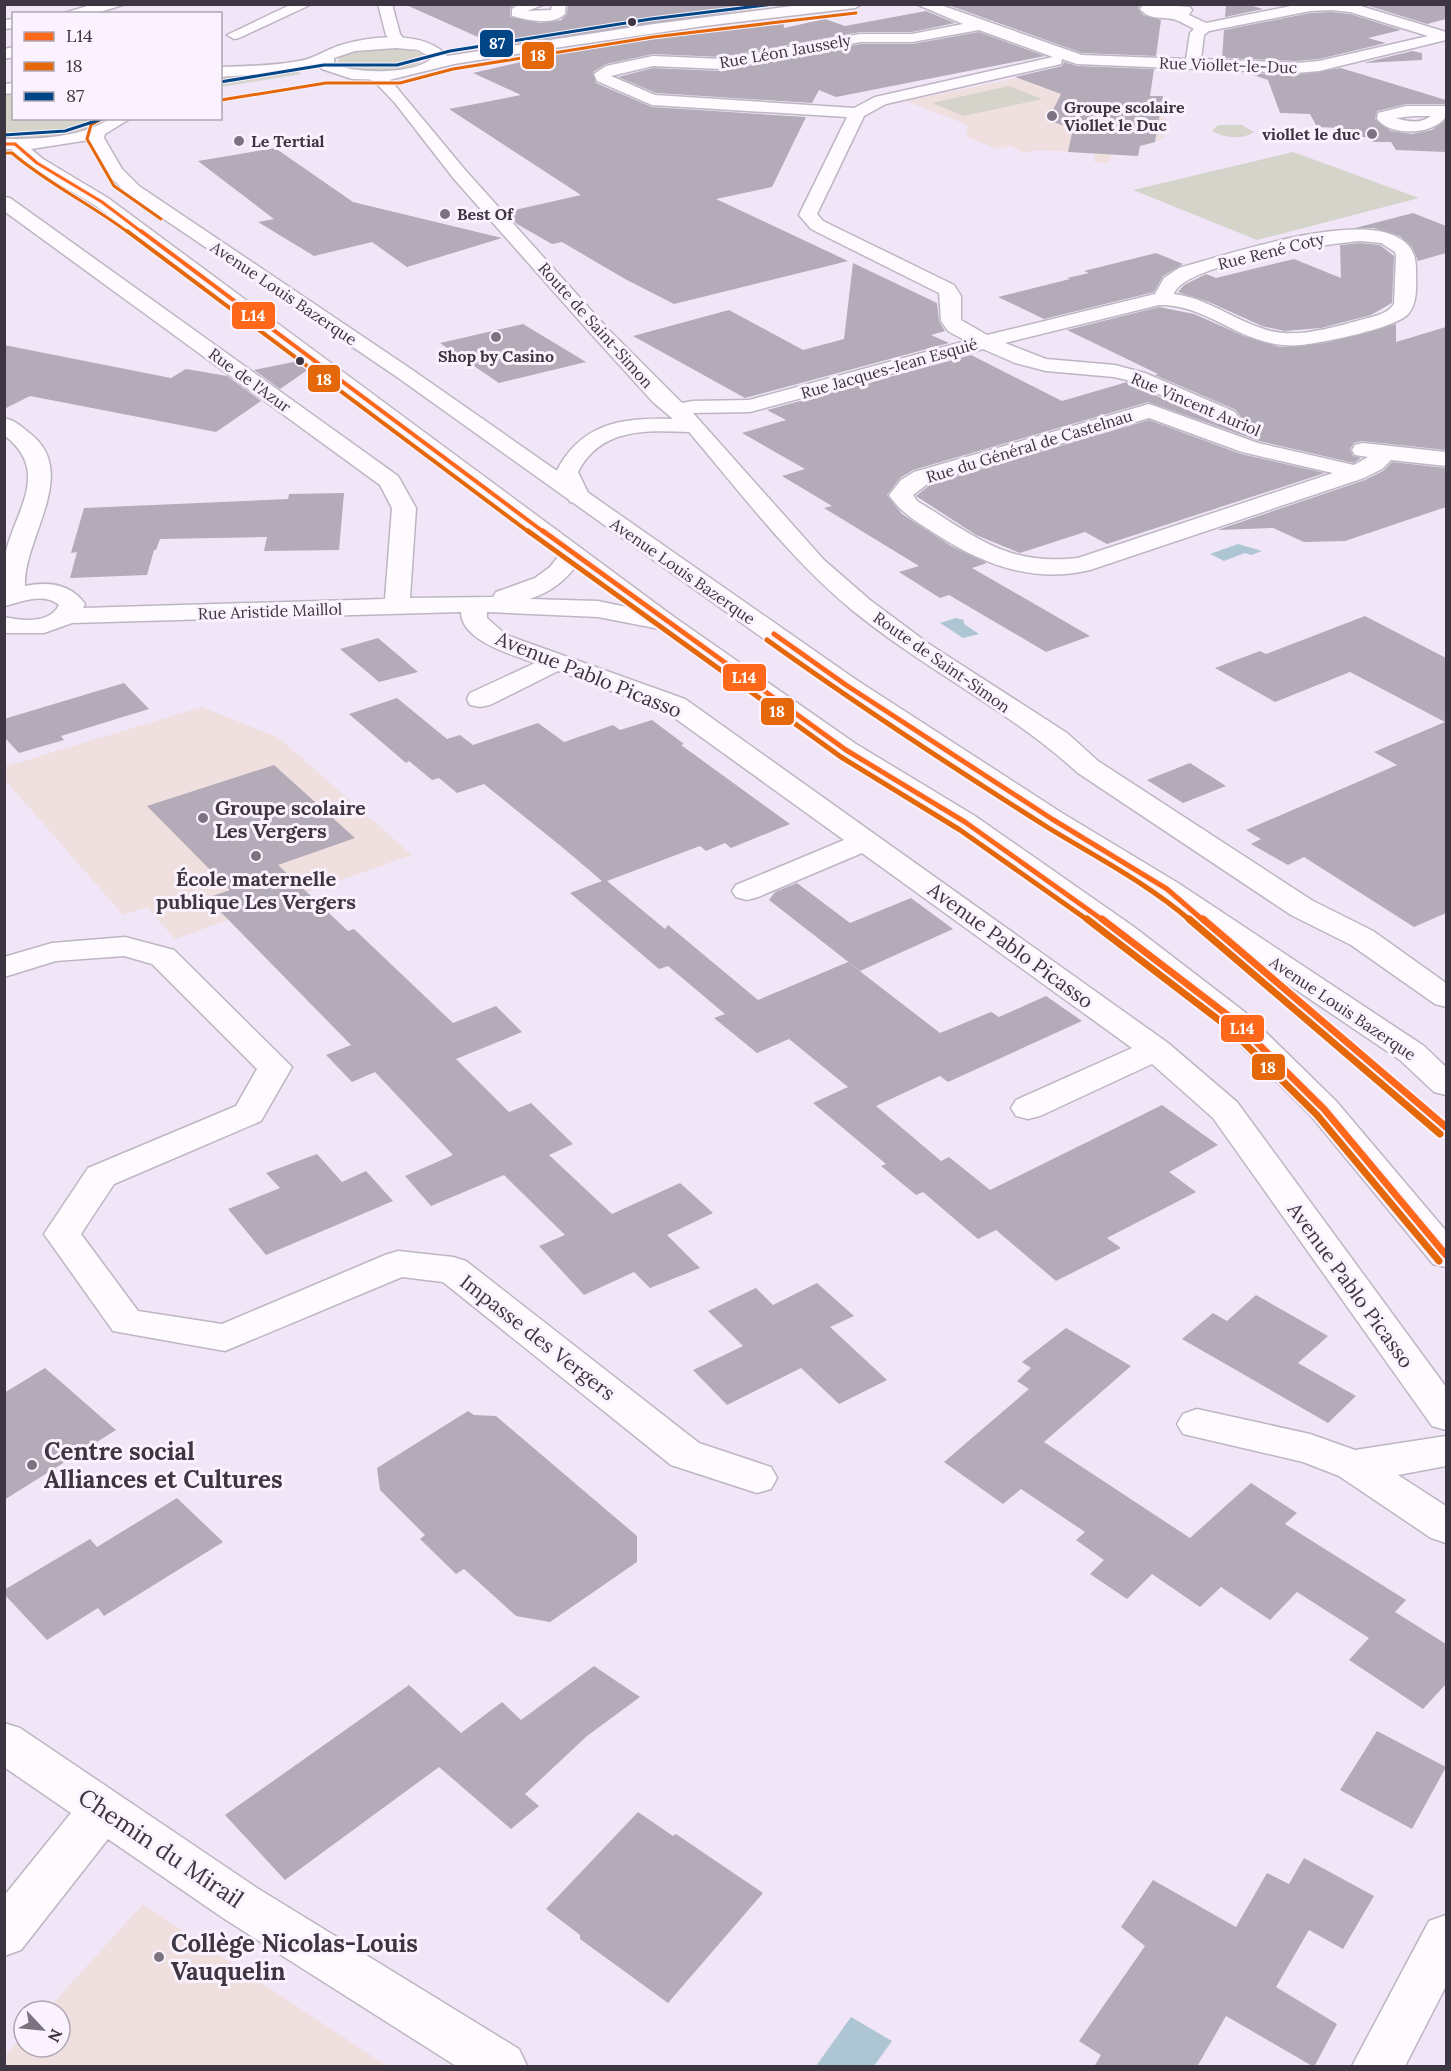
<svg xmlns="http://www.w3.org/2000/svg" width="1451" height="2071" font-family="Lora,serif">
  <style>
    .education { fill: #efdfdf }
    .green { fill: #d4d4ca }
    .water { fill: #aec6d4 }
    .building { fill: #b3abb8 }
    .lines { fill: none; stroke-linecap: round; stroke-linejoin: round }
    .minor-casing { stroke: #beb5c3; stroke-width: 3 }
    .tertiary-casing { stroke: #beb5c3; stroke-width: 3 }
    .secondary-casing { stroke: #beb5c3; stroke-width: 3 }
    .minor { fill: #fdfbfe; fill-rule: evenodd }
    .tertiary { fill: #fdfbfe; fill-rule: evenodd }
    .secondary { fill: #fdfbfe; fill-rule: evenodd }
    .bus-1-far3-casing { stroke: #faf2fe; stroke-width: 5 }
    .bus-1-far2-casing { stroke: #faf2fe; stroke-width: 7 }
    .bus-1-far1-casing { stroke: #faf2fe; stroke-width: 9 }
    .bus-1-casing { stroke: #faf2fe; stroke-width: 11 }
    .bus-2-far3-casing { stroke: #faf2fe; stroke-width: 5 }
    .bus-2-far2-casing { stroke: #faf2fe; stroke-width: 7 }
    .bus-2-far1-casing { stroke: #faf2fe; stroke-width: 9 }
    .bus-2-casing { stroke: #faf2fe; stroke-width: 11 }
    .bus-3-casing { stroke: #faf2fe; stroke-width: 5 }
    .bus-1-far3 { stroke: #ff671b; stroke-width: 3 }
    .bus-1-far2 { stroke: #ff671b; stroke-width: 4 }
    .bus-1-far1 { stroke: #ff671b; stroke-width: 5 }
    .bus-1 { stroke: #ff671b; stroke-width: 7 }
    .bus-2-far3 { stroke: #e46809; stroke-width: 3 }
    .bus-2-far2 { stroke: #e46809; stroke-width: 4 }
    .bus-2-far1 { stroke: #e46809; stroke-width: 5 }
    .bus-2 { stroke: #e46809; stroke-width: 7 }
    .bus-3 { stroke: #004687; stroke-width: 3 }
    .bus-dot { fill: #3d3541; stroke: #faf2fe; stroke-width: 2 }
    .poi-dot { fill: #7c7381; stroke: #faf2fe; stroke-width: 2 }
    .labels { text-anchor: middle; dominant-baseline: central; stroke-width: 6; stroke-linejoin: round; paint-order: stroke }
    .far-street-label { font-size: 16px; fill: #3d3541; stroke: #faf2fe }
    .far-poi-label { font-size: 16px; font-weight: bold; fill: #3d3541; stroke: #faf2fe; text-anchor: start }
    .street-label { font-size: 20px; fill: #3d3541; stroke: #faf2fe }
    .poi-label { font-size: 20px; font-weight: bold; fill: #3d3541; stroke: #faf2fe; text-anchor: start }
    .near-poi-label { font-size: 24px; font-weight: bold; fill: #3d3541; stroke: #faf2fe; text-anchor: start }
    .near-street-label { font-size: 24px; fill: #3d3541; stroke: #faf2fe }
    .line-badge { stroke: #faf2fe; stroke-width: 2 }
    .badge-label { font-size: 16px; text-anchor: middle; font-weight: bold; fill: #fff }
  </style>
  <rect width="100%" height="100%" fill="#f1e6f8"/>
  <path class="education" d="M1045,72l111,24 -5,15 17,9 -6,2 3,1v3l-15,2 16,9 -20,8 -14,-1 -21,10 -2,9 -15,-1 1,-9 -58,-3 -12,3 -15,-7 -14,3 -30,-13 2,-11 -62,-24z
    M202,707l77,31 133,117 -237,84 -28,-32 -24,8 -118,-135 -1,-13z
    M143,1904l244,162h-382v-10l19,-21v12h36v-36h-14z"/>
  <path class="green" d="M396,48l25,5 3,6c-14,16 -71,17 -87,4l3,-7 14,-5z
    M296,69l5,5 -80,13v-12z
    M1009,86l33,13 -78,17 -32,-13z
    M13,93l1,25 93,1c-29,17 -69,20 -102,19v-43z
    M1218,125h24l12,7c-11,8 -30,6 -42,-1z
    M1293,152l126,46 -162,42 -124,-50z"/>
  <path class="water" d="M1238,544l24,7 -11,4 -6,-2 -21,8 -14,-7z
    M956,618l8,2v4l15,10 -16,4 -23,-15z
    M851,2017l41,24 -18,25h-58z"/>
  <path class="building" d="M404,4h110l-4,5v8l30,6 21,-3 6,-6 1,-10 214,1 -284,41z
    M959,4h181l-2,5 5,6 18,5 -5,36 -74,-3 -131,-47z
    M1226,4h20l17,5 -38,8z
    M1363,4h83v15l-19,5z
    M926,11l29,12 -43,9h-52l-138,25 -69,-3 -47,10 -13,8 3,11 56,24 154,10 -34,70 -56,12 132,62 -174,43 -49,-25 -63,-37 -10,2 -35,-20 -11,-12 75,-17 -132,-86 72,-14 -48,-22 57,-13 -10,-4 263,-37 1,9 41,-9 20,7z
    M1331,12l19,2 51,16 -33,8 18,5 -67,16 -23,2 -74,-3 2,-28 86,-17z
    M979,32l66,24 -209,41 -17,-7 -7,13 -156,-10 -38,-16 35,-9 69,3 138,-27h52z
    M1412,51l10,2v7l-59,3z
    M1064,62l13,4 77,3 -4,27h13l-8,46 -15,4 -2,10 -70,-4 5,-23 -25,-9 13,-26 -46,-17 47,-11z
    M1341,68l105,32v4h-40l-29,7 -2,8 16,12 21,3 20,-4 14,-10v32l-50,-2 -5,-8h-18l-4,-5h-24l-6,-9 -22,-1 -7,-13 -30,-1 -12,-33 -20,-7 48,2z
    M275,148l78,54 149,36 -95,29 -35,-25 -58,14 -56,-34 16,-3 -76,-58z
    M1413,213l33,13v27l-28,8 -6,-14 -12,-11 -27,-8h-18z
    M1361,243l19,2 14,11 -2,47 -21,12 -50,13 -36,3 -23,-5 -53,-24 -31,-10 6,-7 22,-11 10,4 78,-19 47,19 -1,-33z
    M1156,253l27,11 -20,12 -9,16 -110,27 -46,-22 72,-18 -3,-1 22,-5 -5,-2z
    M853,263l84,40 2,18 6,10 -14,4 18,8 -204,55 -112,-62 96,-26 74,40 41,-11z
    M1159,307l35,7 50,22 36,11 45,-4 71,-19v18l50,-15v123l-84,-9 -8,2 -4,6 3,7 8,2 -7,5 -95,-22 -111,-39 -235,68 -13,8 -13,17 15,19 49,32 36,17 -15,5 118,68 -44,16 -97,-57 -9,3 -41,-26 20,-6 -95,-58 8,-2 -50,-30 23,-7 -63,-36 44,-13 -19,-10 204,-55 91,46 65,-19 91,42 19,-1 3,-7 -4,-6 -81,-35 3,-1 -91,-44z
    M523,324l63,38 -87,21 -59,-40z
    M4,345l167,33 15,-9 41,7 34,25 -45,31 -186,-36 -26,13z
    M298,361l11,8 -29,20 -26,-19z
    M1149,420l92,34 84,19 -218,71 -22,-12 -65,21 -44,-18 -60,-39 15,-12z
    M1392,462l54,6v39l-101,34 -41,1 -31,-14 -56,2 148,-50 18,-9z
    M344,493l-5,57 -75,1 3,-14 -107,2 -4,11h-2l-7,25 -77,3 7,-26 -6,1 13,-45 204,-9 1,-5z
    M1365,616l81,42v255l-32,14 -110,-70 -16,8 -37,-21 10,-5 -15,-9 151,-65 -23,-13 71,-30 -95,-50 -75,30 -60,-34 45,-17 6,3z
    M378,638l40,34 -39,10 -39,-33z
    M124,683l25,26 -88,27 3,4 -45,13 -15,-16v-18z
    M397,698l50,41 13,-4 13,10 65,-22 26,19 49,-17 7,5 32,-10 32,24 -3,1 109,79 -59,24 -6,-5 -19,8 -6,-5 -93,35 58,48 3,-4 90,75 90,-38 92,71 51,-21 8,5 47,-21 36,25 -134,61 -8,-6 -64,30 65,55 8,-4 41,33 172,-85 56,40 -49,27 27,20 -89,46 14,10 -65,33 -60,-51 -18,9 -55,-47 -7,3 -35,-29 5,-2 -73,-61 35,-16 -59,-48 -32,14 -43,-35 11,-4 -57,-48 -9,3 -89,-76 32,-12 -40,-34 -78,-63 -27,9 -18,-15 -7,2 -23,-19 -3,2 -57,-49z
    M1190,763l36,23 -43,17 -36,-23z
    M274,765l81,73 -77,27 70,66 6,-2 99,94 43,-17 26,26 -66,27 53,53 22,-9 42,41 -24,11 63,59 68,-31 33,30 -46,22 33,33 -50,20 -16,-16 -50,23 -45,-49 26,-11 -61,-60 -73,31 -26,-30 48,-21 -78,-83 -23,10 -26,-27 25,-10 -144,-147 23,-8 -83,-84z
    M797,883l53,40 61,-25 42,31 -93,42 -91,-71 6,-8z
    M317,1154l25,28 24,-11 27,30 -127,54 -38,-46 52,-21 -14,-15z
    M817,1283l37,33 -24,11 57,53 -48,24 -38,-36 -74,37 -34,-35 50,-24 -35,-35 48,-23 17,17z
    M1256,1295l72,41 -30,27 58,33 -28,27 -146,-84 31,-26 14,8z
    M1066,1328l65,38 -87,76 146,96 61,-55 46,30 -12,11 121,76 -11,12 51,32v40l-23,25 -74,-49 20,-22 -72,-46 -27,28 -49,-33 -21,20 -48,-33 -25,25 -37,-25 14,-14 -28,-20 9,-8 -64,-43 -18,15 -59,-42 85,-73 -12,-8 14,-13 -9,-6z
    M45,1368l71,62 -112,70v-107z
    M468,1411l6,4 22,1 141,120v26l-87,60 -34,-6 -52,-47 -8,5 -36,-35 5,-4 -45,-45 -3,-22z
    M177,1498l46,44 -119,74 -6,-8 -51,32 -43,-46v-4l86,-51 7,8z
    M594,1666l46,31 -53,39 -62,58 14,12 -28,23 -72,-62 -154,113 -60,-65 184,-130 52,48 41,-31 19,18z
    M1377,1731l69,36 -34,62 -72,-39z
    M638,1812l35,24 3,-2 87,59 -95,110 -88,-64v-4l-34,-26z
    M1304,1858l70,38 -31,53 -34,-19 -33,57 61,37 -23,43 -88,-51 -29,51h-103l7,-12 -22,-14 66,-95 -24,-19 32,-47 83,47 31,-54 22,11z"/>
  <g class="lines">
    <defs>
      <path id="minor" d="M94,4h32l-33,10h-32z
        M292,4h20l-73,34 -5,1 -7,-4z
        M378,4h14l8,30 8,10 -3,3h-10l-9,-12z
        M519,4h26l-18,7 24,-1 1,-6h14l-1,10c-12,12 -38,6 -53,2v-7z
        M916,4h22l144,51 104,4 4,-26 4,-4c-6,-3 -12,-7 -18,-9 -13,-4 -26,1 -36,-11l2,-3 5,-2 43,3 2,3 -3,5 17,8 95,-19h53l92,28v8l-127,31 -23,2 -219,-9 -15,-5 -1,5 -175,40 -22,12 -47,98 6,7 131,64 7,11v24l26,15 168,-41 9,-16 15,-10c50,-14 166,-53 214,-33 16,7 23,17 23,34 0,14 2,33 -7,44 -11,15 -88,30 -108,32 -58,5 -90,-41 -142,-40l-154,38 41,16 69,6 30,8 90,39 3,5 -3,5h-16l-88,-41 -17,-4 -68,-6 -31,-8 -32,-14 -233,63 -57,1 131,147 46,40 59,44 138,89 31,28 215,140 60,30 73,52v24l-11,-3 -84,-59 -60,-30 -213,-142c-69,-63 -154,-104 -226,-163 -62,-51 -111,-117 -163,-178 -43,-2 -89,-4 -111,40l12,25 -4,5h-16l-14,-30c25,-49 66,-55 117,-53l-20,-17 -60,-66 -139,-157 -59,-76 -20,-21 -11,-6 8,-5 15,5 79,95 141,157 75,75 11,-2 56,-1 217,-59 -18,-10 -7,-10 -2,-28 -128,-64 -12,-14 48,-98 -195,-12 -55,-24 -3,-7 12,-8 47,-10 69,3 138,-25h52l51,-10zM1331,10l19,2 78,24 -109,25 -23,2 -95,-4 3,-24 5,-4 101,-20zM979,30l74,27 -178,40 -21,11 -199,-13 -44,-19 42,-10 69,3 138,-27h52zM1361,241l20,2 14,9 1,4 -2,48c-8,12 -25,13 -37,17 -30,8 -66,19 -96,7 -30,-10 -55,-30 -87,-34 8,-30 156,-51 187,-53z
        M14,19v9l-10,1v-9z
        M14,47v10l-10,2v-10z
        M1406,106h40v11c-13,18 -55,20 -69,2l1,-6zM1414,116h17c-10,8 -23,6 -35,2z
        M4,197l6,1 388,278 18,32 -6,90 83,-1 3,-5 39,-14 15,-11 14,-18 9,-2 9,2 3,5c-15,22 -30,37 -56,45l69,2 76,16 4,5 -4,5 -9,3 -67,-13 -111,-5v6l19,17 179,64 483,344 69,59 209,285v43l-14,-4 -219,-308 -61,-54 -112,52 -12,3 -12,-3 -5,-8 5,-8 116,-52 -270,-195 -104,44 -11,3 -11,-3 -4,-6 4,-6 108,-45 -179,-129 -107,-40 -68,34 -10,2 -10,-2 -3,-6 3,-6 65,-30c-22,-8 -74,-22 -74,-51l-389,11 -28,10h-40v-16c18,4 46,7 55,-12 -16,-13 -37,-3 -55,1 0,-16 -2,-36 1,-51 10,-44 47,-84 -1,-120v-17c10,2 17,8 24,14 54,39 -5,105 -3,154 23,-5 46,-2 60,18l-2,4 302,-9 7,-91 -12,-23 -376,-274z
        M1149,404l109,39 96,22 14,-8 -13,-2 -3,-5 3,-5 8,-2 83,9v14l-55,-6 -9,9 -18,9 -274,92c-58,14 -108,-6 -156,-37 -18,-12 -33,-20 -45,-38l12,-15 13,-8zM1149,418l93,34 91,21 -255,85c-72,8 -103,-22 -161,-57l-4,-6 17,-13z
        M125,937l49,13 118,117 -31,54 -147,63 -33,50 57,77 84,13 163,-69 13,-4 55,6 13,4 233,182 72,24 6,11 -6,11 -14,4 -86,-28 -228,-183 -41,-5 -177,74 -112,-20 -69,-97 44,-66 148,-62 21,-37 -105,-105 -28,-8 -68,5 -52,16v-20l48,-14z
        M1197,1409l113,25 45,16 91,-14v30l-48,9 48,31v37l-15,-5 -92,-62 -36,-14 -120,-28 -6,-10 6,-10z
        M4,1723l16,5 237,160 262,161 8,17h-71l-233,-148 -115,-79 -87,111 -17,6v-60l67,-83 -67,-46z
        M1446,1915v71l-41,80h-53l77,-145z"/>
      <path id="tertiary" d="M808,4h54l-7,4 -151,18 -150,22 -100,16 -65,16 -37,-1 -30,-10 -3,-4 -30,7 -69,5v-10c26,-1 53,-1 79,-6 15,-2 28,-12 42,-16 30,-9 84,-15 106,11l207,-32zM396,48l22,2 14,8c-18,17 -77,16 -98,6v-6l21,-7z"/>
      <path id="secondary" d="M14,83v10l-10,1v-10z
        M111,118h20l-26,16 -1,4 18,31 17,17 272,183 444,310 207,134 116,70 246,163 22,21v28l-12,-3 -34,-32 -244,-165 -114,-70 -205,-134 -440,-314 -270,-183 -17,-18 -21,-36 -58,9 12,10 65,39 566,419 182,127 119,72 159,111 112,86 90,88 110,130v36l-13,-3 -121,-147 -90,-90 -110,-86 -157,-113 -119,-72 -180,-129 -560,-421 -65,-39 -20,-18h-7v-10c35,0 77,-1 107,-21z"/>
    </defs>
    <use href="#minor" class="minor-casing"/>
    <use href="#tertiary" class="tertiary-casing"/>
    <use href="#secondary" class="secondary-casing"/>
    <use href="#minor" class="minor"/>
    <use href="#tertiary" class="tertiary"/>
    <use href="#secondary" class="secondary"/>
    <defs>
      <path id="bus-1-far3" d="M4,144h11l22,19 65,39 41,31"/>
      <path id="bus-1-far2" d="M141,231l404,302"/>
      <path id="bus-1-far1" d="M543,531l303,219 119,72 139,99
        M774,634l72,51 206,134 115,70 37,32"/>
      <path id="bus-1" d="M1102,919l132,101 90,89 122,146
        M1203,919l243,208"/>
      <path id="bus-2-far3" d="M221,100l105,-17h74l53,-14 200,-32 203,-24
        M103,118l-12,7 -4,14 27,47 47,33
        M4,153h8c36,31 79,51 117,80"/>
      <path id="bus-2-far2" d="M127,231l403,302"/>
      <path id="bus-2-far1" d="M528,531l313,226 119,73 129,91
        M767,640c91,65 185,127 280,187 49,30 100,56 144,94"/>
      <path id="bus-2" d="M1087,919l141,108 89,88 122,146
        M1189,919l251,215"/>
      <path id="bus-3" d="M220,82l104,-17h73l53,-14 201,-32 123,-15
        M4,135l61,-4 40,-13"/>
    </defs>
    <use href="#bus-1-far3" class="bus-1-far3-casing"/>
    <use href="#bus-1-far2" class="bus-1-far2-casing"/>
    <use href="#bus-1-far1" class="bus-1-far1-casing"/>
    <use href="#bus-1" class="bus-1-casing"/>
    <use href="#bus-2-far3" class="bus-2-far3-casing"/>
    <use href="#bus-2-far2" class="bus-2-far2-casing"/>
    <use href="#bus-2-far1" class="bus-2-far1-casing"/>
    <use href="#bus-2" class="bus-2-casing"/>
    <use href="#bus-3" class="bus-3-casing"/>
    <use href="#bus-1-far3" class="bus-1-far3"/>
    <use href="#bus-1-far2" class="bus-1-far2"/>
    <use href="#bus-1-far1" class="bus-1-far1"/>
    <use href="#bus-1" class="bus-1"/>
    <use href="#bus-2-far3" class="bus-2-far3"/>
    <use href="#bus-2-far2" class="bus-2-far2"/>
    <use href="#bus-2-far1" class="bus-2-far1"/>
    <use href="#bus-2" class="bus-2"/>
    <use href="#bus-3" class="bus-3"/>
  </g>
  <g class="bus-dot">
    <circle cx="632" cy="22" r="5"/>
    <circle cx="300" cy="361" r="5"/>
  </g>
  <g class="poi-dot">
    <circle cx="1052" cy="116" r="6"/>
    <circle cx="1372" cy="134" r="6"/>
    <circle cx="239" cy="141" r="6"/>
    <circle cx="445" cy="214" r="6"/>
    <circle cx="496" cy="337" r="6"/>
    <circle cx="203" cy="818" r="6"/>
    <circle cx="256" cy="856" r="6"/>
    <circle cx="32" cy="1465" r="6"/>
    <circle cx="159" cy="1957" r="6"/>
  </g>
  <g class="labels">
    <g class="far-street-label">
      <text transform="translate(785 51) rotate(-10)">Rue Léon Jaussely</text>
      <text transform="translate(1228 65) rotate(2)">Rue Viollet-le-Duc</text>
      <text transform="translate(1271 251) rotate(-14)">Rue René Coty</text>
      <text transform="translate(284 293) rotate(34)">Avenue Louis Bazerque</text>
      <text transform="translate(596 325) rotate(48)">Route de Saint-Simon</text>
      <text transform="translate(889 368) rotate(-16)">Rue Jacques-Jean Esquié</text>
      <text transform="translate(250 380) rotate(36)">Rue de l'Azur</text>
      <text transform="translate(1196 404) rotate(23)">Rue Vincent Auriol</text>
      <text transform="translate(1029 446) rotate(-17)">Rue du Général de Castelnau</text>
      <text transform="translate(683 571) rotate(35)">Avenue Louis Bazerque</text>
      <text transform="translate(270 611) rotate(-2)">Rue Aristide Maillol</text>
      <text transform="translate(942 662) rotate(35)">Route de Saint-Simon</text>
      <text transform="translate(1343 1008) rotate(34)">Avenue Louis Bazerque</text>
    </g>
    <g class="far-poi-label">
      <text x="1064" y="107">Groupe scolaire<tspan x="1064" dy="18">Viollet le Duc</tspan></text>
      <text x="1360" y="134" text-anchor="end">viollet le duc</text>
      <text x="251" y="141">Le Tertial</text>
      <text x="457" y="214">Best Of</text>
      <text x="496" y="356" text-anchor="middle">Shop by Casino</text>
    </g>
    <g class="street-label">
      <text transform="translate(589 674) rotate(22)">Avenue Pablo Picasso</text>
      <text transform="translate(1011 945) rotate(36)">Avenue Pablo Picasso</text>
      <text transform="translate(1351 1285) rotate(54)">Avenue Pablo Picasso</text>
      <text transform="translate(538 1337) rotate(38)">Impasse des Vergers</text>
    </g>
    <g class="poi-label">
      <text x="215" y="807">Groupe scolaire<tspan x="215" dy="23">Les Vergers</tspan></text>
      <text x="256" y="878" text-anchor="middle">École maternelle<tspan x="256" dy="23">publique Les Vergers</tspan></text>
    </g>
    <g class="near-poi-label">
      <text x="44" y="1451">Centre social<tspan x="44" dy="28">Alliances et Cultures</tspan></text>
      <text x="171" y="1943">Collège Nicolas-Louis<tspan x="171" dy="28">Vauquelin</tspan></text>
    </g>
    <g class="near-street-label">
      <text transform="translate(161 1848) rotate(34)">Chemin du Mirail</text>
    </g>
  </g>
  <g class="line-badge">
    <rect x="479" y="29" width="35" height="29" rx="6" fill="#004687"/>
    <rect x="521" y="41" width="34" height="29" rx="6" fill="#e46809"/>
    <rect x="231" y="301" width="45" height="29" rx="6" fill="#ff671b"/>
    <rect x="307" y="364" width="34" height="29" rx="6" fill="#e46809"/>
    <rect x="722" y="663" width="45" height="29" rx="6" fill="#ff671b"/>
    <rect x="760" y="697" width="35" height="29" rx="6" fill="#e46809"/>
    <rect x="1220" y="1014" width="45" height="29" rx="6" fill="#ff671b"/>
    <rect x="1251" y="1053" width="35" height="28" rx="6" fill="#e46809"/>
  </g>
  <g class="badge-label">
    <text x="497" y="49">87</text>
    <text x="538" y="61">18</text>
    <text x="253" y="321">L14</text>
    <text x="324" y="385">18</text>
    <text x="744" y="683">L14</text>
    <text x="777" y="717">18</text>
    <text x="1242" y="1034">L14</text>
    <text x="1268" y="1073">18</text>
  </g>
  <rect width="1451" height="2071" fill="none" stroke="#3d3541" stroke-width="12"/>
  <rect x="12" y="12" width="210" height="108" fill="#faf2fe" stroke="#aea6b2" stroke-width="1.5"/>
  <rect x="24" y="32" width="30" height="9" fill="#ff671b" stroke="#aea6b2" stroke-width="1.5"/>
  <text x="66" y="42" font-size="18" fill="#3d3541">L14</text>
  <rect x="24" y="62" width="30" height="9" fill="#e46809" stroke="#aea6b2" stroke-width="1.5"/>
  <text x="66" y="72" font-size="18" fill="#3d3541">18</text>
  <rect x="24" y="92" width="30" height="9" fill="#004687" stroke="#aea6b2" stroke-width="1.5"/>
  <text x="66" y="102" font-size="18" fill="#3d3541">87</text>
  <g transform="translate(42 2029) rotate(116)"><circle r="28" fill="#faf2fe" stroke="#aea6b2" stroke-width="1.5"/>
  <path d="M0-4.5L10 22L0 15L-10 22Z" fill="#7c7381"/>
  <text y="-9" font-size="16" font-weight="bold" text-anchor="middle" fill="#3d3541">N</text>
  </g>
</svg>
